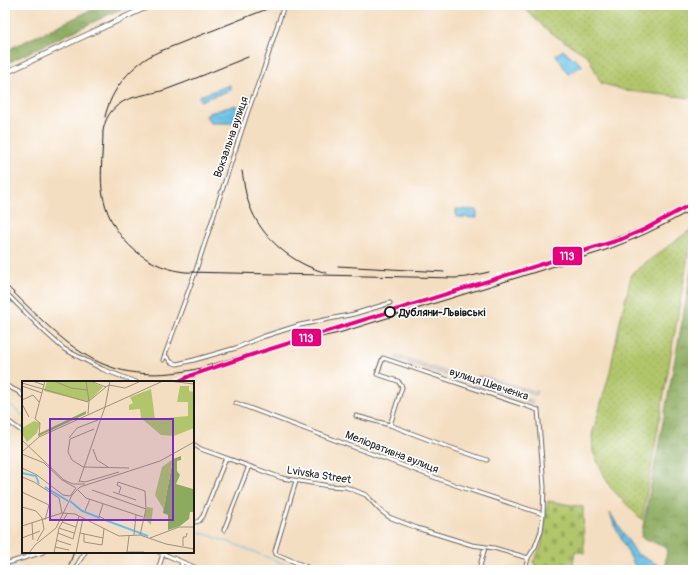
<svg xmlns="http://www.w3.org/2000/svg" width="698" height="575" font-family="Pangolin,sans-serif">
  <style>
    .industrial { fill: url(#industrial-furrows) }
    .forest { fill: url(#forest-crowns); stroke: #54643d }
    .cemetery { fill: url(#cemetery-stones); stroke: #667143 }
    .garden { fill: url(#garden-dots); stroke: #667143 }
    .water { fill: url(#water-waves); stroke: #426e82 }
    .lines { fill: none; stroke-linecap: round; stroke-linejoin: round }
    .stream { stroke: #69c1e7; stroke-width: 1 }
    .minor-casing { stroke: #686056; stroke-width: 5 }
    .highway-casing { stroke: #686056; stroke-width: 6 }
    .minor { stroke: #fff; stroke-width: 3 }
    .highway { stroke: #fff; stroke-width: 4.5 }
    .rail { stroke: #1c1c1c; stroke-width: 1 }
    .rail-1-casing { stroke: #fff; stroke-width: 7 }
    .rail-1 { stroke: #e5007d; stroke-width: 4 }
    .stop-dot { fill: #fff; stroke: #1c1c1c; stroke-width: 2 }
    .labels { text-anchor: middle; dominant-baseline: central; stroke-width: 3.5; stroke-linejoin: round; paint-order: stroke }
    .street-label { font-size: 11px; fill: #1c1c1c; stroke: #fff }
    .stop-label { font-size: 11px; font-weight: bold; fill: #1c1c1c; stroke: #fff; text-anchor: start }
    .inset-river { fill: none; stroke: #69c1e7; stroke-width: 2 }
    .inset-road { fill: none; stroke: #9e907f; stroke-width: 1 }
    .view { fill: #7b2cbf; fill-opacity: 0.15; stroke: #7b2cbf; stroke-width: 2 }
    .inset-edge { fill: none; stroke: #1c1c1c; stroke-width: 2 }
    .line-badge { stroke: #fff; stroke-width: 1.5 }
    .badge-label { font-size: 11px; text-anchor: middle; font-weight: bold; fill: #fff }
  </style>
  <defs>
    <pattern id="industrial-furrows" width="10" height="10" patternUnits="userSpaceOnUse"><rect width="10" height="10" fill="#cec1ba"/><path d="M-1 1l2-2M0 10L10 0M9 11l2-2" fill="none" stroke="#b0a59f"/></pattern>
    <pattern id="forest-crowns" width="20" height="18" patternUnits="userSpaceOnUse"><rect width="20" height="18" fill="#8cab5e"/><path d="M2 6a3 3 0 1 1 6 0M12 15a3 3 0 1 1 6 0" fill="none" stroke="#728a4d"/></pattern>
    <pattern id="cemetery-stones" width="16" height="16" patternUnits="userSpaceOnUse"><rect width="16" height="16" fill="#b1c66a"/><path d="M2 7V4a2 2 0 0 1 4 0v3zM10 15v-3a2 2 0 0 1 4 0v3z" fill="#98aa5b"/></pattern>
    <pattern id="garden-dots" width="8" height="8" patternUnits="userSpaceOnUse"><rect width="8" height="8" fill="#b1c66a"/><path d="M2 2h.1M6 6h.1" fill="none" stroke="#98aa5b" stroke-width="1.8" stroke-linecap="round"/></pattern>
    <pattern id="water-waves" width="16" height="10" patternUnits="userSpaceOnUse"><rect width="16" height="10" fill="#69c1e7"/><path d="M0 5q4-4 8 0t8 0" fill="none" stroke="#5aa5c6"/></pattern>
  </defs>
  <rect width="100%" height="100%" fill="#fff"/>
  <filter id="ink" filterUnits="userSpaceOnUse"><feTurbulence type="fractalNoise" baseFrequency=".025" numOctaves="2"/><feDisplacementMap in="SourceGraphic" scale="8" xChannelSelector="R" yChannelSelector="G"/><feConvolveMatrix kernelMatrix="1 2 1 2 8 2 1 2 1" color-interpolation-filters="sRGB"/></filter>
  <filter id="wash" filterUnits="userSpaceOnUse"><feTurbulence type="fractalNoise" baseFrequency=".012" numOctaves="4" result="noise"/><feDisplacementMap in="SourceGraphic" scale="16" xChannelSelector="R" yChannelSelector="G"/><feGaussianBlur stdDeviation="0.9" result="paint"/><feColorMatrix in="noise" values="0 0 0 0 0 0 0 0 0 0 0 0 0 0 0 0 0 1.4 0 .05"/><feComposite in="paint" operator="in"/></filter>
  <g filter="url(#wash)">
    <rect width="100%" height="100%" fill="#f4dec1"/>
    <path class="industrial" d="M396,354l138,46 -2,5 -138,-46z
      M478,374l60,17 -2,5 -59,-17z"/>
    <path class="forest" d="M102,5h27l-124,59v-13z
      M693,257v313h-28l2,-22 -26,-11 47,-246z"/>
    <path class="cemetery" d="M548,501l35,6 1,46 -9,-2 -3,19h-33l-6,-8 8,-15z"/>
    <path class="garden" d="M521,5h172v93l-66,-7 -26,-8 -13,-27 -40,-25z
      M693,228l-51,292 -32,-33 -17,-35 -1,-17 18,-63 10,-51 12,-48z"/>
    <path class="water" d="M563,50l19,15v1l-14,8 -12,-19z
      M230,85l1,5 -31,11 -1,-5z
      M236,105l3,4 -6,14h-22l-5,-7 3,-3z
      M456,209l21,1v8l-21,-1z
      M610,513l27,41 27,14 -1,2h-26l-23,-45z"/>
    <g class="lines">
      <path class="stream" d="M5,400l18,16
        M193,530l36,12 70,28"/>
    </g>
  </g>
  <g filter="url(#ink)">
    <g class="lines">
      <defs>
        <path id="minor" d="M5,292l41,41 18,16 38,20 34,13
          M165,355l6,7 6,2 17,-4 42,-12 26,-11 38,-12 54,-11 36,-11
          M163,360l32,-87 53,-162 16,-43 20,-63
          M5,385l14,7 4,4
          M236,403l219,82 88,29
          M356,416l34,9 50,19 47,16
          M5,419l18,13
          M390,425l12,-38 -4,-6 -21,-7 6,-16 155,52 6,77 -1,27 -2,17 -6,16 -7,11 -3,12
          M193,444l8,5 81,29 47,8 17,1 20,8 14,15 9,7 28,11 55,17 22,3 34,10
          M296,481l-21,70 1,3 31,13
          M196,522l3,-1 4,-5 23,-58
          M224,530l25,-64
          M159,552l42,18
          M5,564l38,-12
          M74,570l11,-18
          M158,570l5,-16
          M180,570l2,-8
          M479,570l6,-23"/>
        <path id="highway" d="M5,73l146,-68"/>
      </defs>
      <use href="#minor" class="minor-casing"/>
      <use href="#highway" class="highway-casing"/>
      <use href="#minor" class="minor"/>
      <use href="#highway" class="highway"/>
      <path class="rail" d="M248,57c-28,11 -55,23 -83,33 -16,5 -34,5 -47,15 -9,7 -13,15 -15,26 0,19 -3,40 -1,59 6,44 40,77 83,82l270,6 12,-1 22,-5
        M105,117c6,-28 27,-53 53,-65l109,-43
        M242,171c2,11 3,23 7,33 12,34 43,60 78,69
        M338,266l106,6
        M5,284c63,61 96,105 192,85l400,-124 46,-18 50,-27
        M302,341l37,-8 261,-81c33,-11 63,-26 93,-43
        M183,382l27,-11
        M67,570l7,-18"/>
      <defs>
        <path id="rail-1" d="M177,382l15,-7 56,-19 374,-117 23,-10 48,-26"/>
      </defs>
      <use href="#rail-1" class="rail-1-casing"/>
      <use href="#rail-1" class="rail-1"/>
    </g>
  </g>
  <circle class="stop-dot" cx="390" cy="312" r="5"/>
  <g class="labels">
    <g class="street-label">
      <text transform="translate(231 137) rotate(-71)">Вокзальна вулиця</text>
      <text transform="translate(489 384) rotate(18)">вулиця Шевченка</text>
      <text transform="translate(392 452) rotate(21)">Меліоративна вулиця</text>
      <text transform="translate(319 475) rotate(9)">Lvivska Street</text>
    </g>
    <g class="stop-label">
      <text x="399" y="312">Дубляни-Львівські</text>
    </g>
  </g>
  <g transform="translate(22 381)">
    <rect width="172" height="172" fill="#f4dec1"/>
    <path d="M64,30v3l-47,22 -1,-2zM159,75v4l-4,1v10l3,4 -4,9 17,5 1,-23v46h-4l-1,7 -9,7 -12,4v-15l-5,-2 10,-54z" fill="#8cab5e"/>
    <path d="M12,40l6,2 -3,10 -10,9 -5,-8v-6zM125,126l6,1 -2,17 -7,-7z" fill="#b1c66a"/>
    <path d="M25,0h42l14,6 -15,15 -44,-11zM158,5h9v5l5,1v36l-20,8 -13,-1 -20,-17 -1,-9 -11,1v-5l4,-2 -3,-6 21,-8 4,30 33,-3v-14h-11zM151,78l-5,27 -4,24 -9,-15 7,-28z" fill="#b1c66a"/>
    <path class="inset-river" d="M0,92l14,3 3,8M23,106l23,14M48,120l12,10 18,7M83,139l43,16"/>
    <path class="inset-road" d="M10,0l12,4M32,0l17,7 16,2M64,0l3,20M68,0l16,6M147,0l25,3M0,2l66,19M0,5l20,7M0,19l11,-5 6,7M0,23l7,13M66,33l1,-13 17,-14 3,-2 16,3 16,-7M72,48l-24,10 -2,13 4,8 11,7 46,1M17,56l1,-14 -5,-4 10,-38M47,57l8,-10 21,-8M0,59l42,40 9,4h12M71,68l4,11 11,7M0,71l17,-15 124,-56M0,73l22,9 18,17 14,8 -6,8 -7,-1 -26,-20 -15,-7M0,96l12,5 25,16 3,15M57,100l6,1 34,-10M57,101l26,-75 5,-26M56,109l8,8 57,19M70,109l54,19M0,111l27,13 -4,15M91,111l23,8M97,112l2,-6 -4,-2 1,-3 27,9 1,18 -6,26M81,123l-4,12 5,3M0,126l14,4 6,7 2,11 -7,12M63,130l5,-12M40,132l13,1 44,22 21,-1 26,9 28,5M40,141l14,5M10,142l1,17M0,145l40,-13M37,147l15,5M36,152l15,6 6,-23M58,152l23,5 1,-10M62,153v8l18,3 1,-7M112,154l2,-20M107,155l-2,16h17M0,157l18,-7M128,157l29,-11h15M34,159l15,5M161,165v-9h3l1,-4M33,166l14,3M7,172l6,-8 21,-17 16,-33 8,-8 80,-26 34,-19M32,172l5,-25 8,-14M54,172l7,-35"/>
    <path class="view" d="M28,38h123v101h-123z"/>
    <rect width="172" height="172" class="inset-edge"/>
  </g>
  <g class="line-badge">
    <rect x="552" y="246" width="31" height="20" rx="4" fill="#e5007d"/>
    <rect x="291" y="328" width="31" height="19" rx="4" fill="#e5007d"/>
  </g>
  <g class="badge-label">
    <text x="567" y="260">113</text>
    <text x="306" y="342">113</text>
  </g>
  <rect width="698" height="575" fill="none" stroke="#fff" stroke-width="20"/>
</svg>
